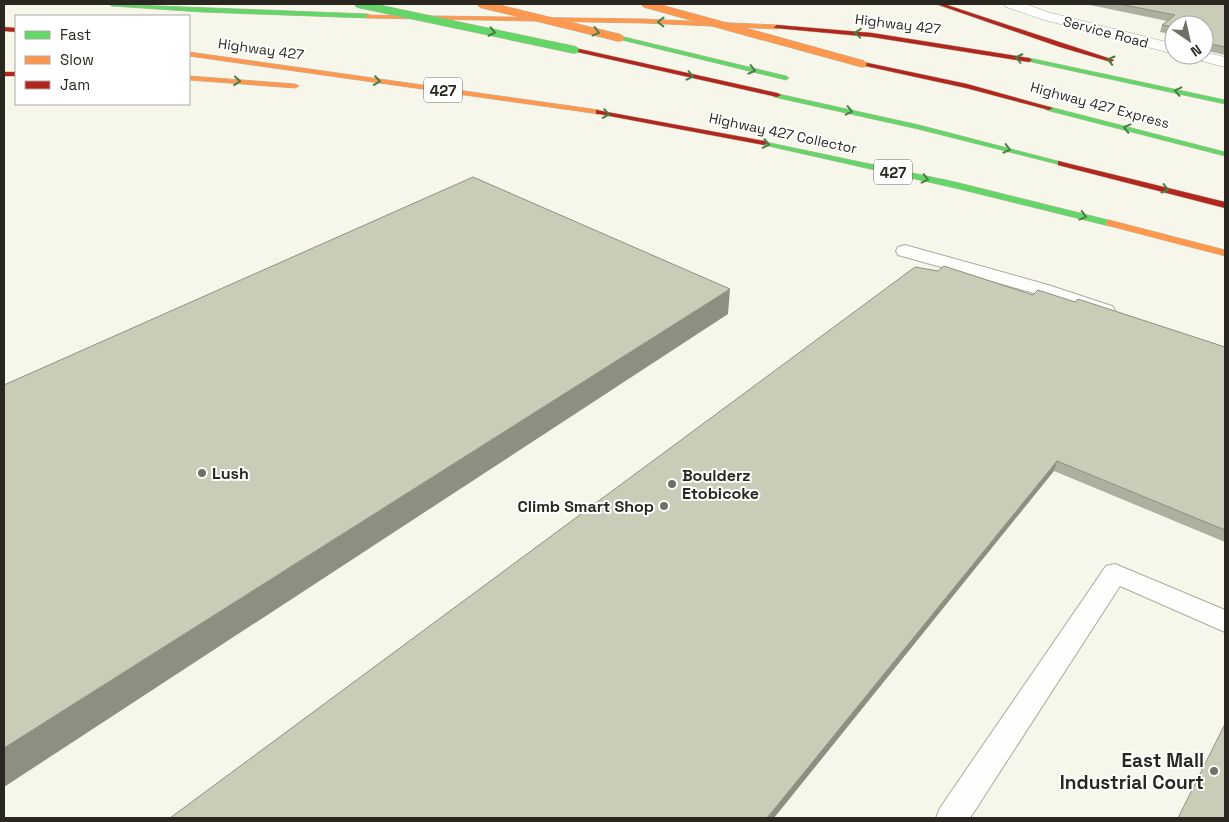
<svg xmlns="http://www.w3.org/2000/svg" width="1229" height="822" font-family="'Space Grotesk',sans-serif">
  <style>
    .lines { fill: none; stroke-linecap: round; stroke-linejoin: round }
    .lane-casing { stroke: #abaaa0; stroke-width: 2 }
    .street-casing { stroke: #abaaa0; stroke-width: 1 }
    .fast-casing { stroke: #bab29e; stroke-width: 1 }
    .slow-casing { stroke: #bab29e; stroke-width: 1 }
    .jam-casing { stroke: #bab29e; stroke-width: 1 }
    .lane { fill: #fefefc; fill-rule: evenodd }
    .street { fill: #fefefc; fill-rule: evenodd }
    .fast { fill: #63d668; fill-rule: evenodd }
    .slow { fill: #ff974d; fill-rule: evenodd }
    .jam { fill: #b3261e; fill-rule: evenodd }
    .fast-bridge-casing { stroke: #bab29e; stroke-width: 8; stroke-linecap: butt }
    .slow-bridge-casing { stroke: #bab29e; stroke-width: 8; stroke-linecap: butt }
    .fast-bridge { stroke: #63d668; stroke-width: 7 }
    .slow-bridge { stroke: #ff974d; stroke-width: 7 }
    .wall { fill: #adb09e }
    .shaded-wall { fill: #8d9081 }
    .building { fill: #c9cdb8; stroke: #8d9081 }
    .oneway { stroke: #467e44 }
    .poi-dot { fill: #716f66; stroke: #fff; stroke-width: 2 }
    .labels { text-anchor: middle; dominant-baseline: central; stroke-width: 4; stroke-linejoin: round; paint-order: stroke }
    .far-street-label { font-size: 14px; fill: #29271f; stroke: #fff }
    .shield { fill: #fff; stroke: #696862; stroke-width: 1 }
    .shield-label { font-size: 15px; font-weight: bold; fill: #29271f }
    .poi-label { font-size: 16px; font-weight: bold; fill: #29271f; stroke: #fff; text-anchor: start }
    .near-poi-label { font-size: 19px; font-weight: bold; fill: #29271f; stroke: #fff; text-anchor: end }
  </style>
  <rect width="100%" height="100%" fill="#f7f6ea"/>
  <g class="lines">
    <defs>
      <path id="lane" d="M905,245l143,40 64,21 3,4 -3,4 -7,2 -7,-2 -64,-21 -136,-38 -2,-4 2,-4z
        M1115,564l110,46v22l-105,-46 -150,232h-34l4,-10 166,-242z"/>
      <path id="street" d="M1004,4h21l26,9 123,31v10l-133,-35 -35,-12z
        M1204,52l21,5v10l-35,-9 -2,-3h16z"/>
      <path id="fast" d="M109,4l259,10 3,2 -3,2 -167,-6 -89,-6z
        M620,36l166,40 3,2 -3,2 -168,-41v-2z
        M1029,58l196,42v4l-198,-43v-2z
        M774,93l145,32 146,38 -4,2 -143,-36 -144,-32z
        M1046,106l179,46v4l-179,-46z
        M761,141l194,41 157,39 1,2 -4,3 -154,-38 -191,-43 -4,-2z"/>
      <path id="slow" d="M366,15l278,4 133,6 3,2 -3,2 -133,-6 -276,-5 -3,-2z
        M189,52l410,58 4,2 -4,2 -410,-58z
        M189,76l106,8 4,2 -4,2 -106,-8z
        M1109,220l116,30v6l-119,-31v-4z"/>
      <path id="jam" d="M936,4h8l170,56 -3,2 -51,-15z
        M777,25l95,8 157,25 3,2 -3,2 -157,-25 -97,-9 -1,-1z
        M4,27l12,1v4l-12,-1z
        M575,48l202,45 4,2 -4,2 -204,-46 -1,-1z
        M863,62l104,22 86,24 -4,2 -83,-22 -105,-23 -1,-1z
        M4,72h12v4h-12z
        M596,110l168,31 4,2 -4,2 -165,-31h-3z
        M1058,161l167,41v6l-167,-43z"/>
    </defs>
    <use href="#lane" class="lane-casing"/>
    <use href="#street" class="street-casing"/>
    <use href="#fast" class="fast-casing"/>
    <use href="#slow" class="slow-casing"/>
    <use href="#jam" class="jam-casing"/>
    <use href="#lane" class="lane"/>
    <use href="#street" class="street"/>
    <use href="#fast" class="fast"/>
    <use href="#slow" class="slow"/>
    <use href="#jam" class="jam"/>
    <defs>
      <path id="fast-bridge" d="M358,4l217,46"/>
      <path id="slow-bridge" d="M481,4l139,34
        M645,4l218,60"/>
    </defs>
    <use href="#fast-bridge" class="fast-bridge-casing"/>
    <use href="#slow-bridge" class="slow-bridge-casing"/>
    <use href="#fast-bridge" class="fast-bridge"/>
    <use href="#slow-bridge" class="slow-bridge"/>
  </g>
  <path class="wall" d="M1085,4h140v51l-21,-5v1v-26h-30v10l-14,-3 2,-7 5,-4z
    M1033,295l42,7 150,45v195l-171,-71z"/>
  <path class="shaded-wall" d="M730,289l-2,25 -724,473v-39z
    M1057,461l-3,10 -280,347h-7z"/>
  <path class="building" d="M1119,4h106v43l-18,-4 -3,3v-21h-30v2l-12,-2 13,-10z
    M473,177l257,112 -726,459v-363z
    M944,266l89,29 5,-5 37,12 3,-3 147,48v183l-168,-69 -290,357h-597l745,-551 23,4z
    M1225,724v94h-47z"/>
  <defs><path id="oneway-chevron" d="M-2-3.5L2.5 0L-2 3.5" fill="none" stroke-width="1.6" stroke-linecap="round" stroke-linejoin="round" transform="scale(1.25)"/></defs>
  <g class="oneway">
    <use href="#oneway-chevron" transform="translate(661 22) rotate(-179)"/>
    <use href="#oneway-chevron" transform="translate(492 32) rotate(12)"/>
    <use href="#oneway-chevron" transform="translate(596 32) rotate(14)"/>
    <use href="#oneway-chevron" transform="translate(858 33) rotate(-175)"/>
    <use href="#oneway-chevron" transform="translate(1019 58) rotate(-168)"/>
    <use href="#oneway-chevron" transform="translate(1111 60) rotate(-164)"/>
    <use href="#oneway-chevron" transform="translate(752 70) rotate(14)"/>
    <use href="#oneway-chevron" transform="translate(690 76) rotate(13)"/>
    <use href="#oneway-chevron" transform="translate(237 81) rotate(5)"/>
    <use href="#oneway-chevron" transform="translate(377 81) rotate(8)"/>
    <use href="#oneway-chevron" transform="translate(1178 91) rotate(-167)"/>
    <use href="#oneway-chevron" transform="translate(849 111) rotate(13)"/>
    <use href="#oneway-chevron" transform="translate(606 114) rotate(9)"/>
    <use href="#oneway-chevron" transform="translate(1127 128) rotate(-165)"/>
    <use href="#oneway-chevron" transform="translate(766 144) rotate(11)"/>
    <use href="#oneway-chevron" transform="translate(1007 149) rotate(14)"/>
    <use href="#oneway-chevron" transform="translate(925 179) rotate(13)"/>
    <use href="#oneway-chevron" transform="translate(1165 189) rotate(14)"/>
    <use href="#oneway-chevron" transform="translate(1083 216) rotate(15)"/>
  </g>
  <g class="poi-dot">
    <circle cx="202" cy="473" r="5"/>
    <circle cx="672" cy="484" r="5"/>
    <circle cx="664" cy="506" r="5"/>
    <circle cx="1214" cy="771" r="5"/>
  </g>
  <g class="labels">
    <g class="far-street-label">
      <text transform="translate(898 24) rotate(7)">Highway 427</text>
      <text transform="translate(1106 32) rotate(15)">Service Road</text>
      <text transform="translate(261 49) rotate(8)">Highway 427</text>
      <text transform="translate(1100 105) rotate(15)">Highway 427 Express</text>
      <text transform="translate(783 133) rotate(12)">Highway 427 Collector</text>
    </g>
    <g class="shield">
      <rect x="424" y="77.5" width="38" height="25" rx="4"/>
      <rect x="874" y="159.5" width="38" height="25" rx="4"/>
    </g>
    <g class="shield-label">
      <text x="443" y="90">427</text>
      <text x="893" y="172">427</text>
    </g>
    <g class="poi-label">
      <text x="212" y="473">Lush</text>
      <text x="682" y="475">Boulderz<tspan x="682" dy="18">Etobicoke</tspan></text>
      <text x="654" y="506" text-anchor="end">Climb Smart Shop</text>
    </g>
    <g class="near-poi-label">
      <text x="1204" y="760">East Mall<tspan x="1204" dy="22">Industrial Court</tspan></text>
    </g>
  </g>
  <rect width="1229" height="822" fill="none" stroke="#29271f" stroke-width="10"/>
  <rect x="15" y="15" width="175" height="90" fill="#ffffff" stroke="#a9a9a5"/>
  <rect x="25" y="31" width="25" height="8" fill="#63d668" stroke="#a9a9a5"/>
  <text x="60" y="40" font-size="15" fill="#29271f">Fast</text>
  <rect x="25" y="56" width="25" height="8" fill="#ff974d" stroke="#a9a9a5"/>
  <text x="60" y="65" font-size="15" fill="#29271f">Slow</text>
  <rect x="25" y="81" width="25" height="8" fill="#b3261e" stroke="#a9a9a5"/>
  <text x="60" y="90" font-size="15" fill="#29271f">Jam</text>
  <g transform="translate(1189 40) rotate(146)"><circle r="24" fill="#ffffff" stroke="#a9a9a5"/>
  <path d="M0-4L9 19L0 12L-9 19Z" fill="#716f66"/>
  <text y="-8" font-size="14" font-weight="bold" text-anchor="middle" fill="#29271f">N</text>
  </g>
</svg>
